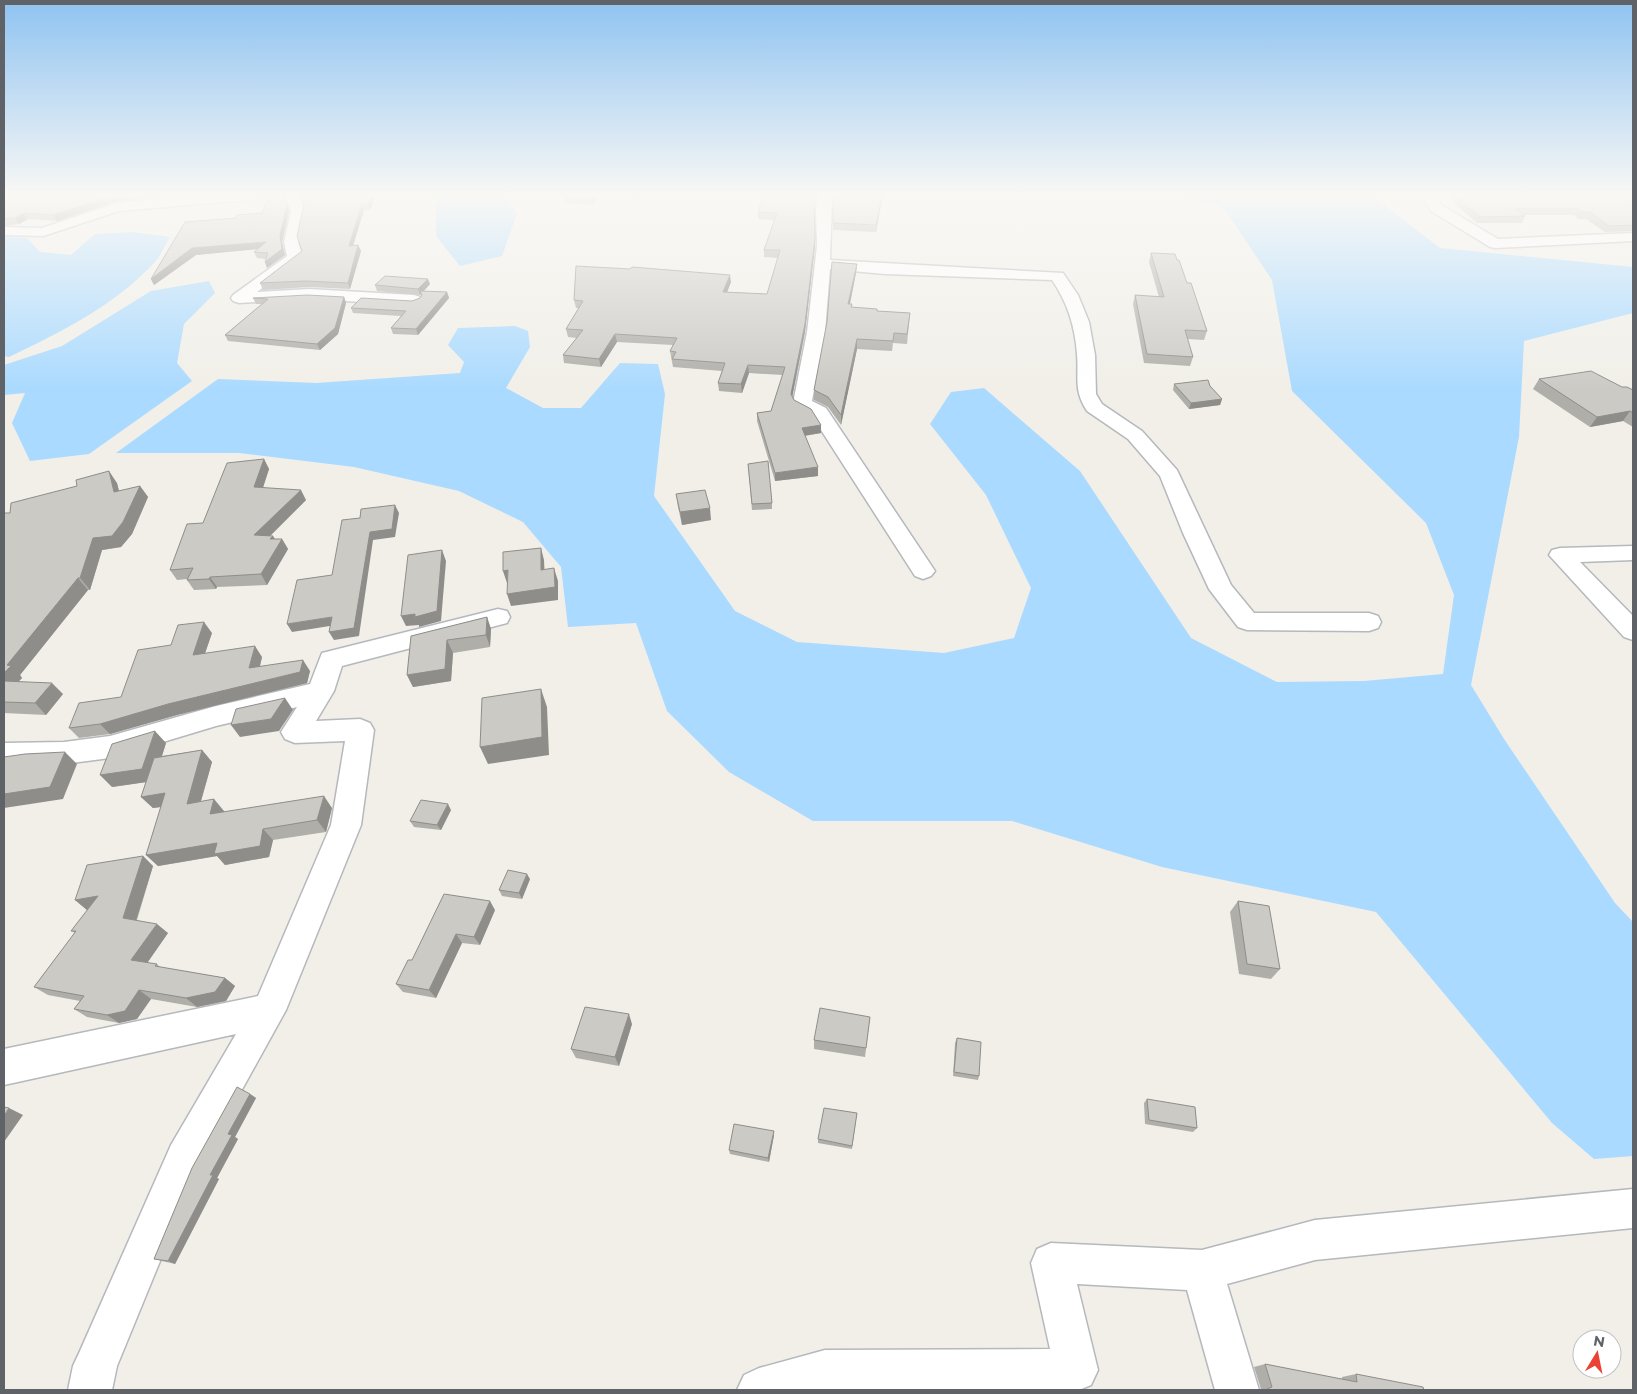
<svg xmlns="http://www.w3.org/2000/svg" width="1637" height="1394" font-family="Montserrat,sans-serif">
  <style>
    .water { fill: #aadaff }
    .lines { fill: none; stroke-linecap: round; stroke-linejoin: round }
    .minor-casing { stroke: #b5b8bc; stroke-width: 3 }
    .minor { fill: #fff; fill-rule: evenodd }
    .wall { fill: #afaea9 }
    .shaded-wall { fill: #8f8d8a }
    .building { fill: #cccac5; stroke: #8f8d8a }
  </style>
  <rect width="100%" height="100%" fill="#f1efe8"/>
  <path class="water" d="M436,195h69l12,19 -15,42 -42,10 -24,-30z
    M1165,195h206l69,53 193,19v46l-109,28 -5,96 -48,248 33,54 111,164 18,19v234l-39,3 -42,-36 -176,-211 -214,-45 -150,-46h-199l-84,-49 -62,-61 -31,-88 -68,4 -7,-60 -38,-45 -64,-31 -105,-24 -115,-14h-123l102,-74 98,4 144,-10 4,-11 -16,-17 10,-17 57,-2 13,5 2,16 -24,41 37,20h38l39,-45 38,1 7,30 -11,102 81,115 62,31 147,11 70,-15 17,-50 -45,-93 -56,-71 21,-32 33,-4 96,83 111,167 86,44 87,-1 79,-7 11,-79 -28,-72 -134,-132 -20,-111 -48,-72z
    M132,232l38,5c-5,8 -9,19 -16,26 -40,43 -93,69 -145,94l-5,-1v-119l23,1 13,14 31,3 24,-21z
    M209,281l6,12 -31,31 -7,39 15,18 -103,73 -59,7 -18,-38 13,-30 -21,2v-30l58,-19 89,-55z"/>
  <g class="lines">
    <defs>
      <path id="minor" d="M173,195h14l-2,3 28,-3h52l-7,4 -139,12 -76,25 -39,-1v-8l38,1 75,-25 55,-6z
        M285,195h14l6,16 -7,31 5,15 -46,35 52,-3 105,6 6,2 2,3 -2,3 -6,2 -105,-6 -70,4 -6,-2 -2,-3 2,-3 54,-39 -3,-14 7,-31z
        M818,195h14l-2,65 233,13 15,22 11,27 6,33 1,39 6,10 40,27 35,39 54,115 23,28h115l9,3 3,6 -3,6 -9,3 -122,-1 -9,-3 -29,-38 -26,-56 -23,-57 -32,-37 -41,-28c-14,-21 -8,-34 -10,-57 -2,-27 -9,-51 -25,-74l-167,-6 -55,-5 -5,63 -13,69 14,7 109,163 -4,5 -8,3 -8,-3 -103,-160 -17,-9 -2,-4 14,-71 10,-86 -1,-37z
        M1421,195h14l6,10 57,34 135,-6v8l-138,7 -5,-1 -59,-36z
        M1633,546v14l-53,2 53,54v24l-9,-3 -75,-82 3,-5 8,-2z
        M498,609l9,2 3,6 -3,6 -165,43 -8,25 -18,30 44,-2 10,4 4,7 -13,95 -75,185 -89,161 -80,195 -5,24h-44l5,-24 7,-15 91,-206 65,-111 -232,51v-36l254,-53 73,-171 14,-84 -50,2 -10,-4 -4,-7 16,-25 -81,19 -106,32 -46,6 -60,1v-22l60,-1 46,-6 106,-30 94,-22 12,-31z
        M1633,1189v39l-318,32 -88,24 32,106h-44l-28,-100 -110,-6 21,86 -7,15 -12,5h-342l7,-15 15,-7 66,-18 225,-1 -19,-86 6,-14 14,-6 151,7 113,-30z"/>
    </defs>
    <use href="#minor" class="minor-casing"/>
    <use href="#minor" class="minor"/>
  </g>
  <path class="wall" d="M7,195h164l-54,6 -60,20 -29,-2 -9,5 -15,2v-30z
    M270,195h14l5,16 -7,31 3,13 -18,13 -2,-6 1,-3 -9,-1 -3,-6 3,-3 -61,6 -42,30 -3,-6 85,-61 26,-5z
    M300,195h75l-2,9 -3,6h-6l-11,36 5,-1 3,6 -11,38 -41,-2 -46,3 -3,-7 42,-32 2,-46z
    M566,195h78l-1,3 -44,-2 -6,9 -28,-2 -1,-5z
    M816,195l-2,13 1,38 -10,86 -13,65 2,3 27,33 -16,3 13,40 -43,5 -18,-60v-8l14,-2 12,-36 -34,-2 -7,20 -23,-2 -1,-8 4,-12 -49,-4 -3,-16 3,-6 -56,-3 -16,25 -37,-4 -1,-8 14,-17 -9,-1 -2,-8 13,-21h-3l-2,-8 157,-18 -4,10 40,2 11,-36 -14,-1v-7l10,-30 -16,-1v-7z
    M833,195h50l-7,37 -43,-2z
    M1453,195h170l8,8h2v29v-1l-28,1 -19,-13h-8l-4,-4h-50l1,1 -3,7h-45l-23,-20 1,-2 -3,-3z
    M1151,253l36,30 20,48 -3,9 -17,-1 6,18 -3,9 -46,-3 -11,-59 2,-9 24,2 -10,-35z
    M857,264l-1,9 -6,31h2v3l25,4 33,2 -3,31 -14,-1 -1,8 -35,-2 -16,76 -13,-18 -14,-7v-10z
    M430,284l-6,7 23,1 2,6 -31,37 -25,-1 -2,-6 10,-12 -48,-3 -2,-5 61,-7 8,-3 2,-3 -1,-1 -1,1 -43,-4 -2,-6z
    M344,297l2,6 -8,31 -18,16 -92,-9 -3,-6 37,-31h-6l-3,-6z
    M1539,379l83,8 11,3v37l-10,-6 -33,6 -57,-38z
    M1174,384l48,15 -2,6 -31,4 -16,-19z
    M264,459l5,10 -6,18 43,13 -36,36h3l2,3h7l6,10 -21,36 -50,2 -1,2 -22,1 -7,-10v-1l-10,1 -7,-10 33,-47z
    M748,464l24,39v6l-20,1z
    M117,483l2,8 21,-5 8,11 -16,37 -11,13 -19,3 -12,40h-2l-68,85 2,3 -3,3 44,13 -17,21 -42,-2v-200h6z
    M676,494l35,26 -29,5 -4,-18z
    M487,617l4,12 -1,18 -37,6 -2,28 -38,6 -6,-12 4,-39z
    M212,633l-7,20 57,4 -2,9 50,5 -3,12 -130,32 -67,19 -31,4 -10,-10 52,-31 50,-52z
    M166,743l-4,13 40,-6 10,12 -11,39 23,10v1l108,-4 -6,24 -53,8 -4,17 -44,8 -8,-9 -59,10 -12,-11 15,-48 -8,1 -12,-11 5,-15 -34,5z
    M451,810l-10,20 -27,-3 -4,-6z
    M143,856l10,10 -16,54 31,13 -21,30 10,1 3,3 65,11 10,8 -9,15 -29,6 -46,-8 -14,20 -18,4 -32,-6 -13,-8 6,-8 -32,-6 -14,-8 41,-54 -4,-2 17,-21h-1l-12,-10z
    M530,879l-8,20 -20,-3 -3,-6z
    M1238,901l42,68 -9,10 -32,-5 -9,-62z
    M495,910l-15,35 -18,-2 -26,55 -33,-6 -7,-8 16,-24z
    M870,1017l-5,40 -51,-8v-9z
    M632,1024l-13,42 -43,-8 -5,-9z
    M957,1038l22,38 -1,4 -25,-4 2,-33z
    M250,1094l6,4 -21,39 3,2 -21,39 2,1 -44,85 -13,-3 -8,-2z
    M1147,1099l50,29 -4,4 -48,-8 -1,-21z
    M857,1113l-5,36 -34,-6v-4z
    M774,1131v4l-5,27 -39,-8 -1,-4z
    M1265,1364l77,15v-2l14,-3 68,16h-165l2,-1 -7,-22z"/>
  <path class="shaded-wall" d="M114,195h57l-54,6 -60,20 -4,-6z
    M283,195l6,16 -7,31 3,13 -18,13 -2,-6 15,-27z
    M372,195h3l-2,9 -3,6 -2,-6z
    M595,195l4,1 -6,9 -1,-5z
    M882,195h1l-7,37v-7z
    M362,204l2,6 -13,42 -2,-6z
    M24,213l4,6 -9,5 -4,-6z
    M815,238v8l-10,86 -14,71v-9z
    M266,242l3,6 -73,7 -42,30 -3,-6 41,-31z
    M358,245l3,6 -11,38 -2,-6z
    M857,264l-1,9 -8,40v-9z
    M730,275l1,7 -7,18 -1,-8z
    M428,279l2,5 -10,11 -2,-6z
    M447,292l2,6 -31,37 -2,-6z
    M344,297l2,6 -8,31 -18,16 -3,-6z
    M615,334l2,8 -16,25 -2,-8z
    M857,339v10l-16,76v-10z
    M748,365l1,8 -7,20 -1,-9z
    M1222,399l-2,6 -31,4 2,-6z
    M1630,411l-7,10 -33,6 7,-10z
    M821,425v8l-19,3v-8z
    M264,459l5,10 -9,28 -6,-10z
    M818,467v9l-43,5v-8z
    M109,471l8,12 5,21 -8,-12z
    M140,486l8,11 -16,37 -11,13 -19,3 -12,40 -10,-12 13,-40z
    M301,490l5,10 -46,46 -6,-11z
    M395,505l4,8 -4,24 -22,3 -14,96 -25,4 -5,-8 41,-100z
    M710,508l1,12 -29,5 -2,-13z
    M273,536l5,9 4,-6 6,10 -21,36 -6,-11 9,-35z
    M541,548l3,12 1,22 -4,-12z
    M442,550l4,11 -5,60 -22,6v-2l-13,1 -5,-10z
    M554,568l4,13v19l-47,6 -4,-12z
    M508,570l-1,13 -4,-12z
    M210,577l7,10 -1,2 -7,-10z
    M78,578l10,12 -68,85 2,3 -14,14 -4,-4v-15l3,-8z
    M332,617l4,8 -44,7 -5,-8z
    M487,617l4,12 -1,18 -4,-12z
    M204,622l8,11 -11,32 -8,-10z
    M447,640l6,13 -2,28 -38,6 -6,-12z
    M255,646l7,11 -5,21 -8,-10z
    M303,660l7,11 -3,12 -130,32 -67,19 -10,-10z
    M52,683l11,11 -17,21 -11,-12z
    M541,689l6,18 2,48 -61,9 -8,-17z
    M285,698l8,12 -14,21 -39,6 -9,-12z
    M155,731l11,12 -12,38 -42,6 -12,-12z
    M202,750l10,12 -15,53 -10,-11z
    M65,752l12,12 -14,35 -59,9v-14z
    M165,793l11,12 -23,3 -12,-11z
    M324,796l8,12 -6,24 -9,-12z
    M214,799l10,12 -4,14 -10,-11z
    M448,804l3,6 -10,20 -4,-5z
    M263,829l10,11 -4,17 -44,8 -8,-9 -59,10 -12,-11z
    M143,856l10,10 -19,61 -11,-9z
    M527,874l3,5 -8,20 -3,-6z
    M98,896l11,10 -22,4 -12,-10z
    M490,901l5,9 -15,35 -6,-8z
    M157,924l11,9 -25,36 -12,-9z
    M456,934l6,9 -26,55 -7,-8z
    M225,978l10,8 -9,15 -29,6 -11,-9z
    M139,990l12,9 -14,20 -18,4 -12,-8z
    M629,1014l3,10 -13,42 -4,-9z
    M250,1094l6,4 -21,39 3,2 -21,39 2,1 -44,85 -7,-3 42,-86 18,-41z
    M9,1108l14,7 -19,27v-26z
    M774,1131v4l-5,27 -1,-4z"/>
  <path class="building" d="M7,195h107l-61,20 -29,-2 -9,5 -11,1v-23z
    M270,195h13l4,10 -7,30 2,14 -17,13 3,-9 -14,-1 12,-10 -74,6 -41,31 34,-57 51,-4 1,-3 25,-2z
    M300,195h72l-4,9h-6l-13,42 9,-1 -10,38 -42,-2 -46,2 42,-32 -5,-15 7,-32z
    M566,195h29l-3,5 -28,-2z
    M764,195h51l-1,7 1,36 -10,86 -14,70 3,6 17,9 10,16 -19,3 16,39 -43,6 -18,-60 14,-2 14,-44 -37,-2 -7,19 -23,-1 7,-20 -53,-4 4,-7 -6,-1 7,-13 -62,-4 -16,25 -36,-4 20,-25 -17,-1 17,-28 -9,-1 2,-34 54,3 2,-2 98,8 -7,17 44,2 13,-44h-16l13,-37 -19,-1z
    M833,195h49l-6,30 -43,-2z
    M1459,195h164l8,8h2v22l-24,1 -19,-14h-8l-4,-3h-62l9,7 -45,1 -23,-20h4z
    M1151,253l24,1 2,6h2l8,23h4l16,48 -22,-1 8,27 -46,-3 -12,-59 29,2z
    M832,262l25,2 -9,40h4l-1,3 26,2v2l33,2 -3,21 -13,-1 -1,8 -36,-2 -16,76 -13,-18 -14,-7 13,-68z
    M385,276l43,3 -10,10 -43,-4z
    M420,291l27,1 -31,37 -25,-1 15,-17 -55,-3 10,-10 51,3 8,-3 2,-3z
    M307,295l37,2 -9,31 -18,16 -92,-9 43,-36 -15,-1z
    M1591,371l31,16h5l6,3v23l-3,-2 -33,6 -58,-38z
    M1208,380l2,6 12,13 -31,4 -17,-19z
    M264,459l-10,28 47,3 -47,45 19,1 -3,3h12l-21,35 -51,3 -1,2 -22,1 6,-12 -23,2 17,-46 16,-1 24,-60z
    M768,461l4,42 -20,1 -4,-40z
    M109,471l5,21 26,-6 -17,36 -11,14 -19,2 -13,40h-2l-71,87 4,1 -7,7v-160h6l1,-10 66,-17 -1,-6z
    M705,490l5,18 -30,4 -4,-18z
    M395,505l-3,24 -22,3 -16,96 -25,4 3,-15 -45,7 10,-44 35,-5 10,-55 18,-2 1,-9z
    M541,548v22l13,-2 1,19 -48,7 1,-24 -5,1v-19z
    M442,550l-5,61 -22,6v-3l-14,2 7,-61z
    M487,617l-1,18 -39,5 -2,29 -38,6 4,-39z
    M204,622l-11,33 62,-9 -6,22 54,-8 -3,12 -132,32 -68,20 -31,4 10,-25 42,-6 17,-47 33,-5 7,-20z
    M4,681l48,2 -17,20 -31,-1z
    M541,689l1,48 -62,10 2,-49z
    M285,698l-14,21 -40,6 5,-16z
    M155,731l-13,38 -42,6 12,-31z
    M202,750l-15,54 27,-5 -4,15 114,-18 -7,24 -54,9 -3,17 -46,8 3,-11 -71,12 19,-62 -24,4 13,-39z
    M65,752l-15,35 -46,7v-37l21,-3z
    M421,800l27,4 -11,21 -27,-4z
    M143,856l-20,62 34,6 -26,36 26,4 -2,2 70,12 -10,14 -29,6 -47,-8 -14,21 -18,4 -33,-6 10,-13 -50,-9 42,-56h-5l27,-35 -23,4 12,-35z
    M508,870l19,4 -8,19 -20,-3z
    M444,894l46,7 -16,36 -18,-3 -27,56 -33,-6 12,-24h4z
    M1238,901l31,5 11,63 -33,-5z
    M585,1007l44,7 -14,43 -44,-8z
    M820,1008l50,9 -4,31 -52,-8z
    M957,1038l24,4 -2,34 -25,-4z
    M237,1087l13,7 -22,40 4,1 -22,40h3l-45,86 -14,-2 38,-91z
    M1147,1099l48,8 2,21 -48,-8z
    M4,1107l5,1 -5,8z
    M824,1108l33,5 -5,33 -34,-7z
    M734,1124l40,7 -6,27 -39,-8z
    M1265,1364l92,18 -1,-8 67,13 1,3h-157v-1l5,-2z"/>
  <linearGradient id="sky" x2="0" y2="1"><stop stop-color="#8fc3f1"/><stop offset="0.5" stop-color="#f9f8f5"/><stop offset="1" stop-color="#f9f8f5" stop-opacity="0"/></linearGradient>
  <rect width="1637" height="390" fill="url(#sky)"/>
  <rect width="1637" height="1394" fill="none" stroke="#5f6368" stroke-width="10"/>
  <g transform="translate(1597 1354) rotate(10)"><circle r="24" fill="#ffffff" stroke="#bfc1c3"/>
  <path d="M0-4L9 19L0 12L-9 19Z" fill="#ea4335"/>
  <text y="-8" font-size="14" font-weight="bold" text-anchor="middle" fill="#5f6368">N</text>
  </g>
</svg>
